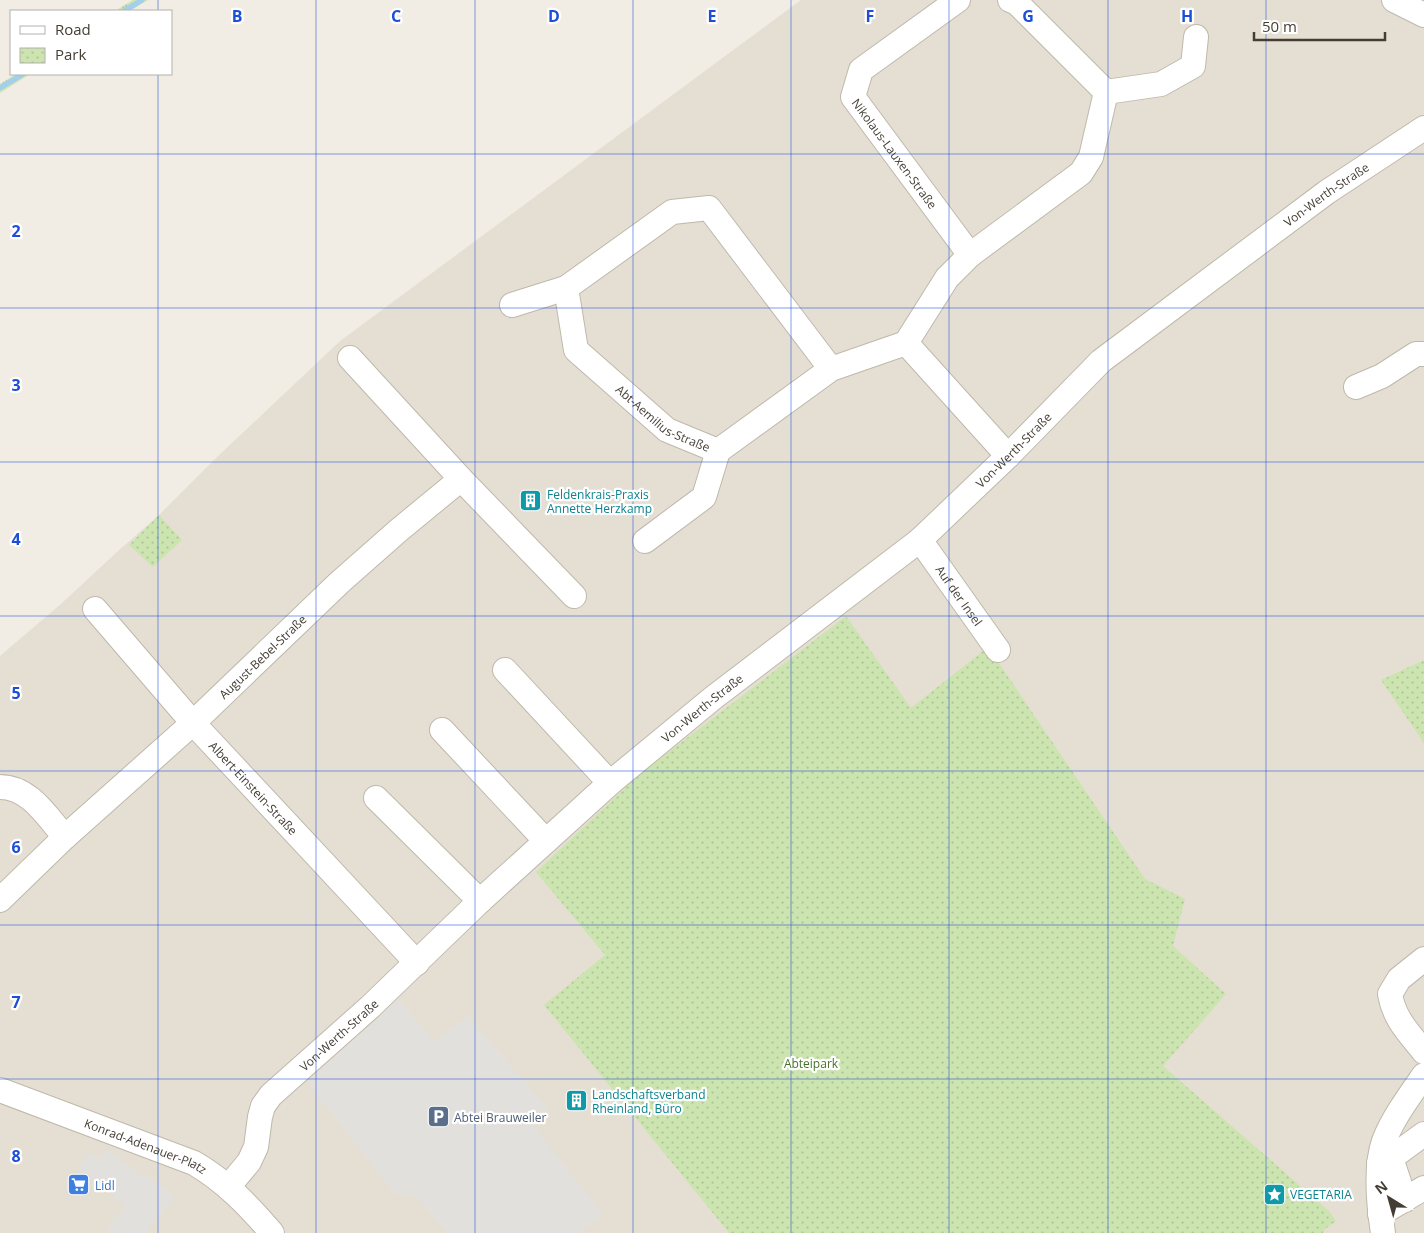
<svg xmlns="http://www.w3.org/2000/svg" width="1424" height="1233" font-family="'Open Sans',sans-serif">
  <style>
    .residential { fill: #e5dfd3 }
    .grass { fill: url(#grass-tufts) }
    .park { fill: url(#park-dots) }
    .parking { fill: #e2e0dd }
    .lines { fill: none; stroke-linecap: round; stroke-linejoin: round }
    .stream { stroke: #a3ceec; stroke-width: 5 }
    .minor-casing { stroke: #bfb8ab; stroke-width: 26 }
    .minor { stroke: #fff; stroke-width: 24 }
    .grid { fill: none; stroke: #1d4ed8; stroke-width: 1; stroke-opacity: 0.55 }
    .labels { text-anchor: middle; dominant-baseline: central; stroke-width: 4.5; stroke-linejoin: round; paint-order: stroke }
    .street-label { font-size: 12px; fill: #433d35; stroke: #fff }
    .culture-label { font-size: 12px; fill: #0d838f; stroke: #fff; text-anchor: start }
    .park-label { font-size: 12px; fill: #46722b; stroke: #fff }
    .service-label { font-size: 12px; fill: #4e5e75; stroke: #fff; text-anchor: start }
    .shop-label { font-size: 12px; fill: #366cbe; stroke: #fff; text-anchor: start }
    .grid-label { font-size: 16px; text-anchor: middle; font-weight: bold; fill: #1d4ed8; stroke: #fff; stroke-width: 4.5; stroke-linejoin: round; paint-order: stroke }
  </style>
  <defs>
    <pattern id="grass-tufts" width="24" height="20" patternUnits="userSpaceOnUse" patternTransform="scale(1.25)"><rect width="24" height="20" fill="#cce4af"/><path d="M3 7l-1-3M5 7V3M7 7l1-3M15 17l-1-3M17 17v-4M19 17l1-3" fill="none" stroke="#b0c497"/></pattern>
    <pattern id="park-dots" width="8" height="8" patternUnits="userSpaceOnUse" patternTransform="scale(1.25)"><rect width="8" height="8" fill="#cce4af"/><path d="M2 2h.1M6 6h.1" fill="none" stroke="#b0c497" stroke-width="1.8" stroke-linecap="round"/></pattern>
  </defs>
  <rect width="100%" height="100%" fill="#f1ede4"/>
  <path class="residential" d="M801,0h623v1233h-1424v-577l62,-53 56,-52 41,-36 56,-56 125,-118z"/>
  <path class="grass" d="M133,0h15l-18,11h-15z
    M16,74h14l-30,19v-9z"/>
  <path class="park" d="M159,515l23,25 -29,27 -24,-22z
    M846,616l65,92 77,-61 157,232 40,20 -12,47 53,48 -63,72 167,146 6,9 -12,9 -1,3h-594l-185,-228 61,-50 -69,-83 88,-83 3,-5z
    M1424,660v83l-43,-63z"/>
  <path class="parking" d="M399,999l35,43 33,-26 83,95 -18,14 71,89 -25,19h-130l-34,-39 -2,1 -17,-1 -88,-112z
    M106,1150l38,28 2,-3 29,21 -29,37h-33l-6,-4 19,-24 -49,-37 13,-16 9,7z"/>
  <g class="lines">
    <path class="stream" d="M124,11l18,-11
      M0,88l23,-14"/>
    <defs>
      <g id="minor">
        <path id="s1" d="M958,0l-97,70 -8,27 117,158"/>
        <path d="M1394,0l30,15"/>
        <path d="M1106,92l55,-8 32,-18 3,-29"/>
        <path d="M512,305l54,-17"/>
        <path d="M906,343l41,-65 23,-23 111,-82 10,-16 15,-65 -89,-89 -7,-3"/>
        <path d="M350,358l111,121 113,117"/>
        <path id="s2" d="M831,369l-122,-161 -37,4 -106,76 10,62 91,80 51,21 113,-82 75,-26 102,113"/>
        <path d="M1356,387l26,-11 34,-22h8"/>
        <path id="s3" d="M920,540l78,110"/>
        <path d="M645,541l59,-44 14,-46"/>
        <path id="s4" d="M95,609l98,114 224,240"/>
        <path d="M505,670l105,113"/>
        <path d="M442,730l104,111"/>
        <path d="M0,787c30,0 47,30 65,50"/>
        <path d="M376,798l104,103"/>
        <path id="s5" d="M0,900l65,-63 128,-114 147,-141 59,-52 62,-51"/>
        <path d="M1424,959l-25,20 -9,15c4,25 19,39 34,58"/>
        <path id="s6" d="M0,1090l194,73c31,18 55,43 78,70"/>
        <path d="M1391,1158l14,42"/>
        <path d="M1379,1163l12,-5 33,-24"/>
        <path id="s7" d="M228,1187l21,-25 7,-15 4,-30 3,-11 8,-11 99,-88 110,-106 130,-118 103,-85 207,-158 88,-84 93,-95 226,-169 97,-64"/>
        <path d="M1380,1214l44,-26"/>
        <path d="M1383,1233c-4,-26 -8,-67 1,-92 9,-23 26,-46 40,-66"/>
      </g>
    </defs>
    <use href="#minor" class="minor-casing"/>
    <use href="#minor" class="minor"/>
  </g>
  <path class="grid" d="M158,0v11M316,0v1233M475,0v1233M633,0v1233M791,0v1233M949,0v1233M1108,0v1233M1266,0v1233M158,74v1159M0,154h1424M0,308h1424M0,462h1424M0,616h1424M0,771h1424M0,925h1424M0,1079h1424"/>
  <defs>
    <symbol id="building-square" viewBox="-11 -11 22 22"><rect x="-9" y="-9" width="18" height="18" rx="4" fill="#0f9aa8" stroke="#fff"/><path d="M-4-6H4V6H1V3H-1V6H-4ZM-2.5-4.3h1.7v1.8h-1.7ZM.8-4.3h1.7v1.8H.8ZM-2.5-1h1.7V.8h-1.7ZM.8-1h1.7V.8H.8Z" fill="#fff"/></symbol>
    <symbol id="parking-square" viewBox="-11 -11 22 22"><rect x="-9" y="-9" width="18" height="18" rx="4" fill="#5c6f8a" stroke="#fff"/><path d="M-3.5-5.5H1a3.5 3.5 0 0 1 0 7H-1V5.5H-3.5ZM-1-3.4V-.6H.8a1.4 1.4 0 0 0 0-2.8Z" fill="#fff"/></symbol>
    <symbol id="supermarket-square" viewBox="-11 -11 22 22"><rect x="-9" y="-9" width="18" height="18" rx="4" fill="#3f7fe0" stroke="#fff"/><path d="M-6-5.5h2.5l.6 2H6L4.5 2H-2.5L-4.4-4H-6ZM-1.5 3.2a1.3 1.3 0 1 0 .1 0ZM3 3.2a1.3 1.3 0 1 0 .1 0Z" fill="#fff"/></symbol>
    <symbol id="sight-square" viewBox="-11 -11 22 22"><rect x="-9" y="-9" width="18" height="18" rx="4" fill="#0f9aa8" stroke="#fff"/><path d="M0-6L1.8-2.2L6-1.7L2.9 1.2L3.7 5.4L0 3.3L-3.7 5.4L-2.9 1.2L-6-1.7L-1.8-2.2Z" fill="#fff"/></symbol>
  </defs>
  <g fill-rule="evenodd">
    <use href="#building-square" x="518" y="488" width="25" height="25"/>
    <use href="#building-square" x="564" y="1088" width="25" height="25"/>
    <use href="#parking-square" x="426" y="1104" width="25" height="25"/>
    <use href="#supermarket-square" x="66" y="1172" width="25" height="25"/>
    <use href="#sight-square" x="1262" y="1182" width="25" height="25"/>
  </g>
  <g class="labels">
    <g class="street-label">
      <text stroke="none"><textPath href="#s1" startOffset="218">Nikolaus-Lauxen-Straße</textPath></text>
      <text stroke="none"><textPath href="#s7" startOffset="1494">Von-Werth-Straße</textPath></text>
      <text stroke="none"><textPath href="#s2" startOffset="544">Abt-Aemilius-Straße</textPath></text>
      <text stroke="none"><textPath href="#s7" startOffset="1089">Von-Werth-Straße</textPath></text>
      <text stroke="none"><textPath href="#s3" startOffset="68">Auf der Insel</textPath></text>
      <text stroke="none"><textPath href="#s5" startOffset="358">August-Bebel-Straße</textPath></text>
      <text stroke="none"><textPath href="#s7" startOffset="684">Von-Werth-Straße</textPath></text>
      <text stroke="none"><textPath href="#s4" startOffset="239">Albert-Einstein-Straße</textPath></text>
      <text stroke="none"><textPath href="#s7" startOffset="195">Von-Werth-Straße</textPath></text>
      <text stroke="none"><textPath href="#s6" startOffset="156">Konrad-Adenauer-Platz</textPath></text>
    </g>
    <g class="culture-label">
      <text x="547" y="494">Feldenkrais-Praxis<tspan x="547" dy="14">Annette Herzkamp</tspan></text>
      <text x="592" y="1094">Landschaftsverband<tspan x="592" dy="14">Rheinland, Büro</tspan></text>
      <text x="1290" y="1194">VEGETARIA</text>
    </g>
    <g class="park-label">
      <text x="811" y="1063">Abteipark</text>
    </g>
    <g class="service-label">
      <text x="454" y="1117">Abtei Brauweiler</text>
    </g>
    <g class="shop-label">
      <text x="95" y="1185">Lidl</text>
    </g>
  </g>
  <g class="grid-label">
    <text x="237" y="22">B</text>
    <text x="396" y="22">C</text>
    <text x="554" y="22">D</text>
    <text x="712" y="22">E</text>
    <text x="870" y="22">F</text>
    <text x="1028" y="22">G</text>
    <text x="1187" y="22">H</text>
    <text x="16" y="237">2</text>
    <text x="16" y="391">3</text>
    <text x="16" y="545">4</text>
    <text x="16" y="699">5</text>
    <text x="16" y="853">6</text>
    <text x="16" y="1008">7</text>
    <text x="16" y="1162">8</text>
  </g>
  <rect x="10" y="10" width="162" height="65" fill="#ffffff" stroke="#b4b1ae"/>
  <rect x="20" y="26" width="25" height="8" fill="#ffffff" stroke="#b4b1ae"/>
  <text x="55" y="35" font-size="15" fill="#433d35">Road</text>
  <rect x="20" y="48" width="25" height="15" fill="url(#park-dots)" stroke="#b4b1ae"/>
  <text x="55" y="60" font-size="15" fill="#433d35">Park</text>
  <g transform="translate(1389 1198) rotate(323)" stroke="#ffffff" stroke-width="4" paint-order="stroke">
  <path d="M0-4L9 19L0 12L-9 19Z" fill="#433d35"/>
  <text y="-8" font-size="14" font-weight="bold" text-anchor="middle" fill="#433d35">N</text>
  </g>
  <path d="M1254 32v8h131v-8" fill="none" stroke="#433d35" stroke-width="2.5"/>
  <text x="1262" y="32" font-size="15" fill="#433d35" stroke="#ffffff" stroke-width="4" paint-order="stroke">50 m</text>
</svg>
